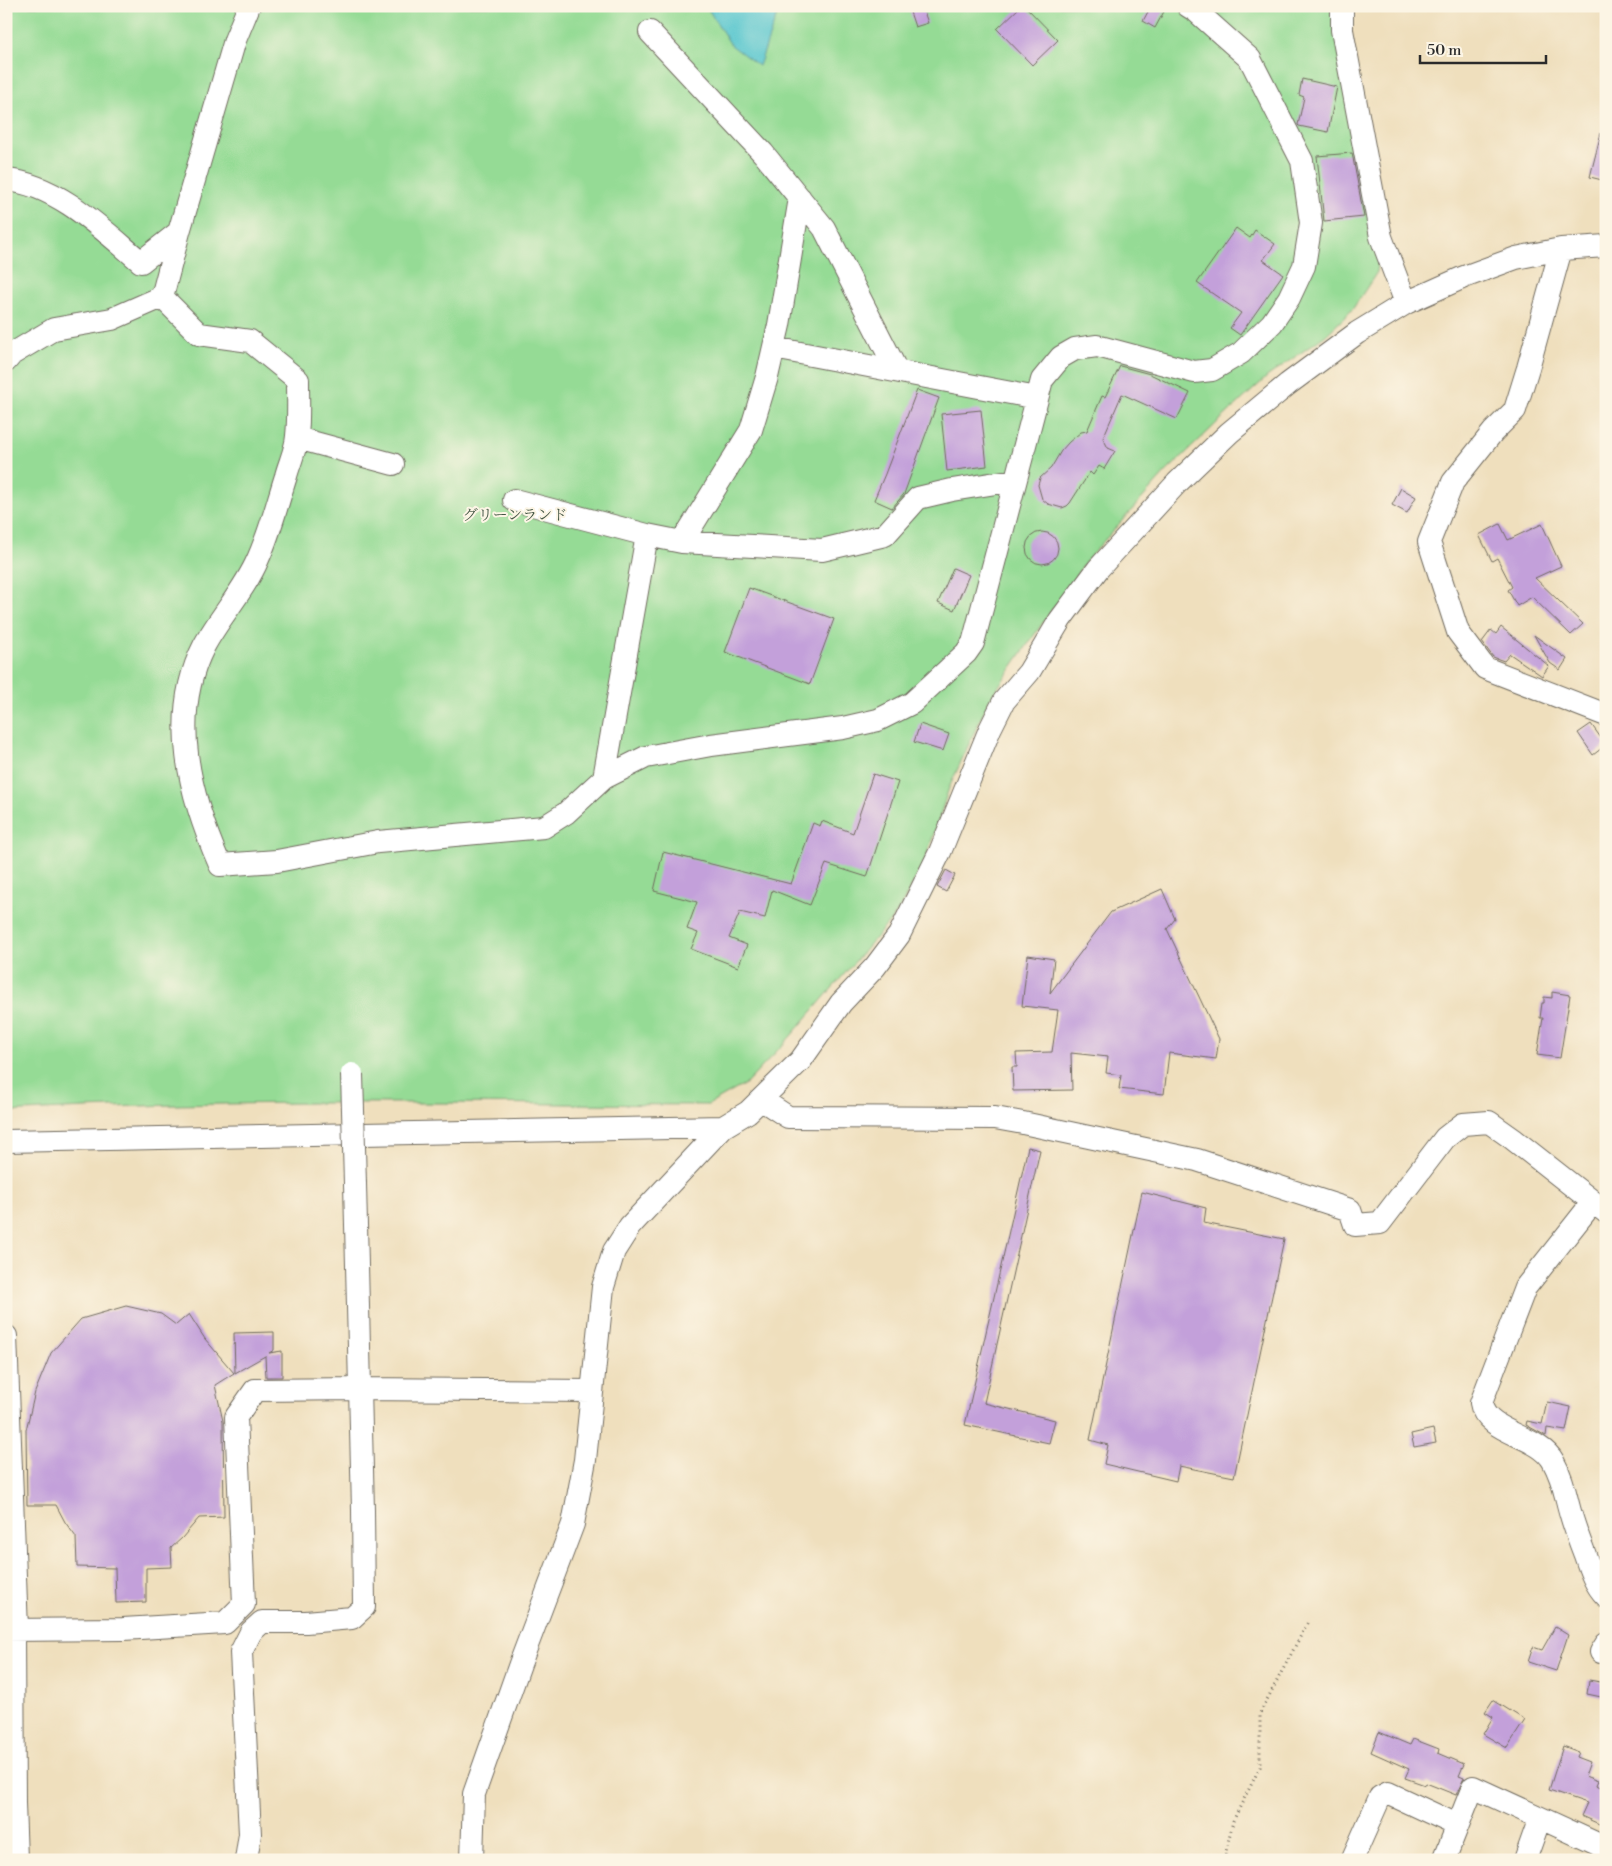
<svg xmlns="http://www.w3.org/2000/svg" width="1612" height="1866" font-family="'Libre Bodoni','Noto Serif JP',serif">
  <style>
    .green { fill: #95db95; stroke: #608360 }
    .water { fill: #5ac7cf; stroke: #42797d }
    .building { fill: #c3a0da }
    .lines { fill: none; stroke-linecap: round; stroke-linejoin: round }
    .minor-casing { stroke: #706a5e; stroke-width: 24 }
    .path { stroke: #706a5e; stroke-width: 3; stroke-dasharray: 1 4; stroke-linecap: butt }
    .minor { stroke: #fff; stroke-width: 22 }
    .minor-bridge-casing { stroke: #706a5e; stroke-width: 24; stroke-linecap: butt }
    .minor-bridge { stroke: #fff; stroke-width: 22 }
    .labels { text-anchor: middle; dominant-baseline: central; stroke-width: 4; stroke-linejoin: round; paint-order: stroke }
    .park-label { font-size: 15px; fill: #465746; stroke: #fcf5e5 }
  </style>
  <rect width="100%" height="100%" fill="#fcf5e5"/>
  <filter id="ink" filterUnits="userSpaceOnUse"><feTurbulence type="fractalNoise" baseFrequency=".02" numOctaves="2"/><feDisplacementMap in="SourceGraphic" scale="10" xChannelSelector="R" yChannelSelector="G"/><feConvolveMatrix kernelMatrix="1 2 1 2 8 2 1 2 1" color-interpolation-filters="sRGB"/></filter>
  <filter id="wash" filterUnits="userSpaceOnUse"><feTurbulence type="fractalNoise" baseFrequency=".0096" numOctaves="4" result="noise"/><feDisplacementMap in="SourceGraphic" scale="20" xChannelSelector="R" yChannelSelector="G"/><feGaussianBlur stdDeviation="1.12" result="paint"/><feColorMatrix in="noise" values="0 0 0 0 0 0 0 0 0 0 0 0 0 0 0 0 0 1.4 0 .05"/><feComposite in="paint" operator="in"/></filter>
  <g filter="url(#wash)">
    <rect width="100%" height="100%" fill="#efdfbd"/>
    <path class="green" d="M6,6h1336l39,231 -4,35 -25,38 -26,25 -58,41 -49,45 -54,52 -79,88 -97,139 -40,88 -24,73 -28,52 -107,124 -43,46 -39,22c-234,-1 -468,-7 -702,7z"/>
    <path class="water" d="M706,6h74l-21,60 -28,-21z"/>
    <g id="blocks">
      <path class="building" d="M908,6h14l6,17 -13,4z
        M1021,6h4l33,34 -26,25 -35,-36z
        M1151,6h16l-12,22 -12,-7z
        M1302,79l35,8 -9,45 -29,-6 -1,-1 6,-28 -5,-2z
        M1601,133l5,1v47l-16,-4z
        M1352,153l12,64 -40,4 -7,-65z
        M1236,228l14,10 5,-8 20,14 -12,16 20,14 -43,61 -10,-7 11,-15 -44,-30z
        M1120,366l30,8 40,19 -13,26 -55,-25 -19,44 5,10 7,3 -11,18 -5,-3 -6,9 -3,-3 -20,31 -3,3 -5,2 -14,-4 -6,-5 -4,-14 2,-7 11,-10 10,-17 8,-9 12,-10 6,-1 15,-35 3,1z
        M917,390l22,8 -35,96 -12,14 -18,-8 11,-26z
        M981,410l6,56 -40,5 -6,-57z
        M1401,488l15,9 -9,16 -15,-8z
        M1500,524l8,16 34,-16 19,42 -26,12 48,46 -12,11 -39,-38 -15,9 -9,-16 4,-3 -15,-29 -5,3 -13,-26z
        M1026 548a16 16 0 1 1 32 0a16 16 0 1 1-32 0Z
        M953,568l16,7 -15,35 -16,-7z
        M749,588l85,31 -24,65 -85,-32z
        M1501,627l48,39 -7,10 -32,-22 -6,7 -11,-4 -11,-15 9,-12 5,4z
        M1534,635l33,24 -7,11 -10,-7z
        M920,724l29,10 -6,17 -29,-9z
        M1591,724l15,21 -13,10 -15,-22z
        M873,774l25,8 -31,95 -41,-13 -16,41 -38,-15 -7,28 -25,-6 -11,26 18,7 -9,22 -47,-18 7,-16 -11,-4 10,-27 -43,-11 9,-39 128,32 22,-61 7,3 2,-5 31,12z
        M946,870l9,5 -9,17 -9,-5z
        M1162,889l13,30 -8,10 52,110 -3,20 -47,-6 -5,41 -45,-5 2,-14 -15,-2 2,-16 -37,-4 1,37 -59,1 -1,-24h5l-1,-14 36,-1 6,-42 -36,-4 6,-51 26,4 -4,34 61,-81z
        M1552,992l18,3 -10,63 -23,-3 6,-37h-3l2,-15h2v-6l8,1z
        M1028,1147l12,3 -56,253 71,17 -6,23 -84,-18z
        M1142,1192l64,16 -2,15 80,16 -50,238 -55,-11 -3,15 -72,-17 4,-19 -18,-5z
        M126,1306l35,8 15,11 13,-11 16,25 29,34 -19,12 8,36 1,96 -25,1 -17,20 -11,10 1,19 -26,1v34l-30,1 -1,-35 -38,-1 -1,-30 -11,-15 -9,-17h-29l-1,-75 9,-38 16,-39 30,-34z
        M274,1332v18l-5,3 13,-2v26h-16l-1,-21 -30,17 -1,-40z
        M1547,1402l24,5 -5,24 -19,-3 -1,8 -20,-11 1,-4 15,3z
        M1433,1429l3,14 -22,4 -3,-13z
        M1555,1627l13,8 -12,36 -28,-9 5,-15 9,3z
        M1589,1680l17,3v15l-19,-4z
        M1493,1700l32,20 -18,28 -24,-14 10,-17 -8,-5z
        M1379,1732l31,13 3,-6 26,10 -1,4 26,11 -5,12 5,2 -8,17 -30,-12 -1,2 -20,-7 4,-9 -38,-17z
        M1563,1746l16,6 -2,5 13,5 -5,14 13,5 -2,5 10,4v37l-25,-11 6,-13 -38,-13z"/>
    </g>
  </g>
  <g filter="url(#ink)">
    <use href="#blocks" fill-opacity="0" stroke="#706a5e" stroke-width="1"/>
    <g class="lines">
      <defs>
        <path id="minor" d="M1342,6v24l39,207 25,66
          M650,32l113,121 61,75 73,143
          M6,180c51,4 97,50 135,82l38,-30
          M1561,249l-33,119 -13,42 -22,22 -40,50 -24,60 29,90 27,36 121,47
          M162,297l37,37 51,7 48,39c0,18 1,38 -1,56 -1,14 -8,28 -11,40 -9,28 -16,57 -28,83 -13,31 -38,57 -54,87 -36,70 -14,151 16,219l57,-4 101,-19 166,-15 22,-14 38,-35 42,-21 65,-12 132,-17 35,-8 34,-17 54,-50 7,-10 69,-263 19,-23 14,-8 22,-3 97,26 18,-2 29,-17 31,-30 17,-25 15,-32 7,-43 -9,-62 -52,-102 -54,-48 -8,-5
          M162,297l17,-65 56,-192 14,-34
          M774,348l263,50
          M6,361l6,-7 42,-25 58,-10 50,-22
          M297,438l96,26
          M514,500l133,35 35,7 140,8 63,-15 33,-37 34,-8 63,-10
          M682,542l69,-112 16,-53 12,-52 21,-127
          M604,778l43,-243
          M762,1100l26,17 207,1 28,5 174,37 153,50 5,15 25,-2 65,-85 18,-14 26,-2 24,17 93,73
          M6,1141l717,-14 25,-15 53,-52 40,-57 34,-36 24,-32 41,-83 50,-123 14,-28 25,-29 31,-52 38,-51 79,-86 52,-50 59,-49 69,-51 49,-30 58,-26 52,-19 45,-9 45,-3
          M1593,1202l-68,86 -44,115c4,30 58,32 72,58 11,20 12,34 18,54 4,14 9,27 14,40 5,15 10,30 21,41
          M6,1336l11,294
          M6,1630l117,-1 102,-6 19,-19 -8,-187 19,-27 105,-1 231,2
          M13,1630l1,173 2,57
          M1601,1652l5,-8
          M246,1860l4,-26 -9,-182 10,-20 11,-10h44l46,-4 12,-11 -1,-97 -8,-326
          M472,1860l2,-66 46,-130 53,-140 12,-64 18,-173 11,-36 16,-25 93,-99
          M1352,1860l28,-63 8,-4 69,32
          M1444,1860l29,-73 133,61
          M1525,1860l15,-42"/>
      </defs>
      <use href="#minor" class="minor-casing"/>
      <path class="path" d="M1224,1860l9,-39 27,-54v-54l49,-93"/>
      <use href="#minor" class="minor"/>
      <defs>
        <path id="minor-bridge" d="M352,1074l3,110"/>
      </defs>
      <use href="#minor-bridge" class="minor-bridge-casing"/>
      <use href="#minor-bridge" class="minor-bridge"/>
    </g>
  </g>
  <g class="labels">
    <g class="park-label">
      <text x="515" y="515">グリーンランド</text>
    </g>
  </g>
  <rect width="1612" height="1866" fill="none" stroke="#fcf5e5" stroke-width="25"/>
  <path d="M1420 55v8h126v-8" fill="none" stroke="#2b2b2b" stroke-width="2.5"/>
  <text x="1427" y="55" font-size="15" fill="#2b2b2b" stroke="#fcf5e5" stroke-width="4" paint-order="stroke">50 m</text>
</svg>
